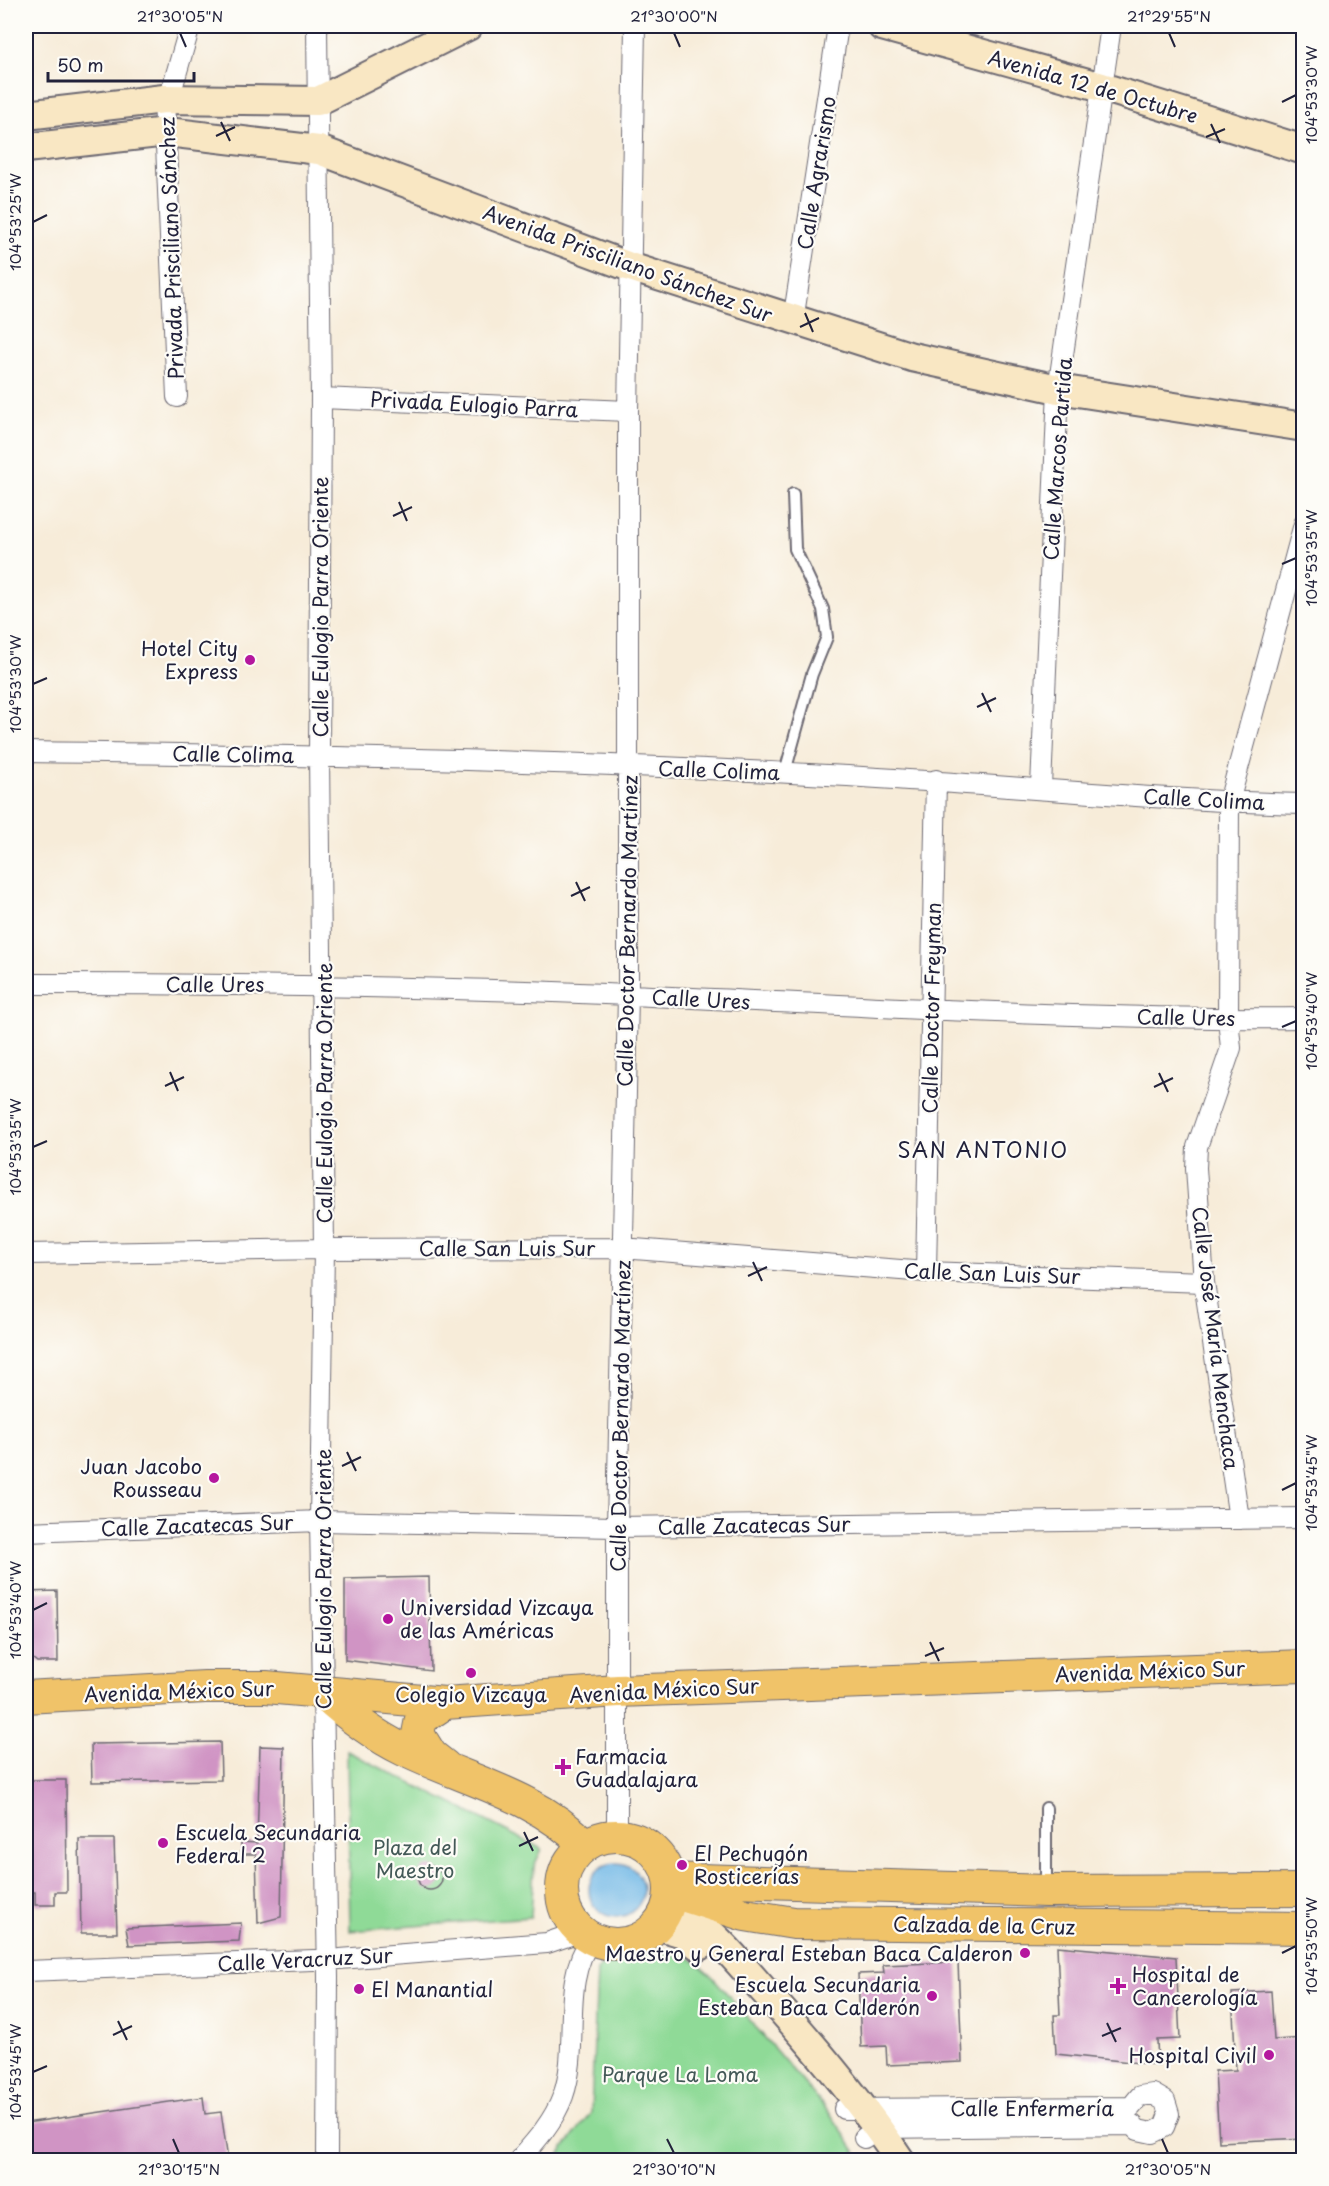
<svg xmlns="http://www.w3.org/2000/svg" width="1329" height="2186" font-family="'Playpen Sans',sans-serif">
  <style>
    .green { fill: #8fda97; stroke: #587e69; stroke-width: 1.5 }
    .water { fill: #6fb7e6; stroke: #486c90; stroke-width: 1.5 }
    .building { fill: #d094c4 }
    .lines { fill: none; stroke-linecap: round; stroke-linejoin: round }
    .lane-casing { stroke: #6d6972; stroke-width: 14 }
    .street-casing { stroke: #6d6972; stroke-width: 22 }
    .secondary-casing { stroke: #6d6972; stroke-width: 32 }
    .primary-casing { stroke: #6d6972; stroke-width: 34 }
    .lane { stroke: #fff; stroke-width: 10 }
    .street { stroke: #fff; stroke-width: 20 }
    .secondary { stroke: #f9e7c3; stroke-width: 28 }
    .primary { stroke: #f0c369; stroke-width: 32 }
    .ticks { fill: none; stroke: #22223b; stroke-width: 2 }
    .poi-dot { fill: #b5179e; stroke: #fdfcf7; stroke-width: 2 }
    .labels { text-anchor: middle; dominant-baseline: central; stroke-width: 4.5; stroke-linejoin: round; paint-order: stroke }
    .street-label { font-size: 20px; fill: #22223b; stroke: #fdfcf7 }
    .poi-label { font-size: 20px; fill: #22223b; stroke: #fdfcf7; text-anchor: start }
    .park-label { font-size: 20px; fill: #435957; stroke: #fdfcf7 }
    .neighbourhood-label { font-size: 21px; letter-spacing: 1.5px; fill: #22223b; stroke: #fdfcf7 }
    .neatline { fill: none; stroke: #22223b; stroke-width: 2 }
    .ticks-label { font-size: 15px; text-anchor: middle; fill: #22223b }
  </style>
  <rect width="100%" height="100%" fill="#fdfcf7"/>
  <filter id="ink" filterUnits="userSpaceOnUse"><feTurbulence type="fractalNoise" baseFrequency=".0167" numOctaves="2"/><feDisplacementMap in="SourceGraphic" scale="12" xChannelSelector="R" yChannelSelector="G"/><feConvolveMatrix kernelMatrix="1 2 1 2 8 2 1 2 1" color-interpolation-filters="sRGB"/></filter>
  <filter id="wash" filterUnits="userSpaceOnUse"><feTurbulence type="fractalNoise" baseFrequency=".008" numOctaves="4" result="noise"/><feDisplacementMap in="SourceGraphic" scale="24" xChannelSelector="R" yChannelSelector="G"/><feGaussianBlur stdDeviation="1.35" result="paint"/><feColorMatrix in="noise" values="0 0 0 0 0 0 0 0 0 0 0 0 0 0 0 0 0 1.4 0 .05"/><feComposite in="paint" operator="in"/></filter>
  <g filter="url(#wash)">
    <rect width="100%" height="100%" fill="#f7ecd9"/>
    <path class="green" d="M347,1751l195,98 -8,17 -3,51 -181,14z
      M654,1952l37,6 21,18 120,140 29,44h-306l36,-47 6,-142 6,-8z"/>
    <path class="water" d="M589 1890a27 27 0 1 1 54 0a27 27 0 1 1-54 0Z"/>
    <g id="blocks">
      <path class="building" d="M429,1577l2,94 -86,-11v-81z
        M57,1591l1,71h-21l-11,-9v-61z
        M220,1742l1,38 -129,2 -1,-38z
        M260,1746l24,1 -3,170 -23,6 -2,-69h-15v-12l16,1z
        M26,1780h40l1,112h-12v13h-20v-13h-8z
        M79,1839h35l3,94h-36z
        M418 1878a12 12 0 1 1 24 0a12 12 0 1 1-24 0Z
        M241,1923l-2,18 -110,4 -3,-17z
        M1057,1946l119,11 4,82 -23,1 1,25 -102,-11 -2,-39h6z
        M958,1962l4,100 -75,3 -1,-19 -25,1 -3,-73 26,-1 -1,-8z
        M1271,1991l3,49 30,-2v100l-85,4 -4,-71 21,-1 -4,-77z
        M203,2097l2,17 16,-2 7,48h-202v-37z"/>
    </g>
  </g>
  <g filter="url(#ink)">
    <use href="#blocks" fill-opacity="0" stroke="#6d6972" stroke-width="1.5"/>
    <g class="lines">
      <defs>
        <path id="lane" d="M785,772l27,-98 15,-37 -4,-28 -28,-60 -2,-55
          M1046,1808v80"/>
        <path id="street" d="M317,26l4,372 -2,357 5,494 -4,272 8,456 -1,183
          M793,321l45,-295
          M177,397l-13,-298 7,-7 19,-66
          M321,398l307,13
          M26,752c261,3 522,8 783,22 165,8 330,26 495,30
          M1041,787l17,-398 53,-363
          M26,984c201,0 402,2 603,11 225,10 449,25 675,23
          M26,1254l298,-5 298,-1 304,24 278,10
          M926,1272l10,-492
          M1239,1519l-35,-237 -8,-114 1,-21 34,-99 -3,-30 1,-216 75,-278
          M26,1532l294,-11 297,6 687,-9
          M617,1836v-309l11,-532v-584l7,-385
          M26,1971l314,-12 207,-16 35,-12
          M844,2109l287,-2 9,-11 13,-2 12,7 4,13 -5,13 -12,6 -14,-3 -5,-5 -254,3 -15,10
          M519,2160c17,-19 35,-39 44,-64 18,-50 -4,-114 29,-158"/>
        <path id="secondary" d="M882,26l220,61 202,63
          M26,115l138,-16 154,2 150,-75
          M26,148l141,-16 152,18 311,117 282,90 146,32 246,38
          M668,1905c41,18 68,55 98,88 48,53 94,107 134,167
          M657,1925l26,8 16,13"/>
        <path id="primary" d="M322,1692c25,23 51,43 82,58 63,31 131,44 181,95
          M26,1697l179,-10h61l179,16 173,-12 686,-25
          M445,1766l-14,-11 -13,-21 3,-15 24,-16
          M562 1890a54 54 0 1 1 108 0a54 54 0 1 1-108 0Z
          M669,1879l377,12 258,-1
          M670,1891l75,24 49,8 510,5"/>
      </defs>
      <use href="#lane" class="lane-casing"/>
      <use href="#street" class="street-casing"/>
      <use href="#secondary" class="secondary-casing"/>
      <use href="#primary" class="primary-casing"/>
      <use href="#lane" class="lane"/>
      <use href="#street" class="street"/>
      <use href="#secondary" class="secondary"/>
      <use href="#primary" class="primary"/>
    </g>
  </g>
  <path class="ticks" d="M180,33l6,14M674,33l6,14M1169,33l6,14M1282,102l14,-7M221,122l9,19M1211,124l9,19M216,136l19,-9M1206,137l19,-8M33,222l14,-7M805,313l8,19M800,327l19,-9M399,502l8,19M393,516l19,-9M1282,564l14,-6M33,684l14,-6M982,693l9,19M977,707l19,-9M576,882l9,19M571,896l19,-9M1282,1027l14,-6M170,1072l8,19M1159,1073l9,19M165,1086l19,-9M1154,1087l19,-9M33,1147l14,-6M753,1262l9,19M748,1276l19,-9M347,1452l9,19M342,1466l19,-9M1282,1490l14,-7M33,1610l14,-7M930,1642l9,19M925,1656l19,-8M524,1832l9,19M519,1846l19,-9M1282,1953l14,-7M118,2021l9,19M1107,2023l9,19M113,2035l19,-9M1102,2036l19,-8M33,2072l14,-6M173,2139l6,14M667,2139l7,14M1162,2139l6,14"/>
  <g class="poi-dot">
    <circle cx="250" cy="660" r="6"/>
    <circle cx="214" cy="1478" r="6"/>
    <circle cx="388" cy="1619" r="6"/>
    <circle cx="471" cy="1673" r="6"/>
    <path d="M560 1758h6v6h6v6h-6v6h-6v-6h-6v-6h6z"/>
    <circle cx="163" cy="1843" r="6"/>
    <circle cx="682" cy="1865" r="6"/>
    <circle cx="1025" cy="1953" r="6"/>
    <path d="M1115 1977h6v6h6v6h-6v6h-6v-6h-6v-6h6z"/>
    <circle cx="359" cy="1989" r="6"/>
    <circle cx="932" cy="1996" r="6"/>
    <circle cx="1269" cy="2055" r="6"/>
  </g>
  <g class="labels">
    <g class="street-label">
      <text transform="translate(1093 86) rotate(16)">Avenida 12 de Octubre</text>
      <text transform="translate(816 173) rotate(-81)">Calle Agrarismo</text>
      <text transform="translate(171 248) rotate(-92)">Privada Prisciliano Sánchez</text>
      <text transform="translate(628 263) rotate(20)">Avenida Prisciliano Sánchez Sur</text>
      <text transform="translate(474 404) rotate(3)">Privada Eulogio Parra</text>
      <text transform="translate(1057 459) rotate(-86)">Calle Marcos Partida</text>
      <text transform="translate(320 607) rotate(-90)">Calle Eulogio Parra Oriente</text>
      <text transform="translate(233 754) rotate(1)">Calle Colima</text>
      <text transform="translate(719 770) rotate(2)">Calle Colima</text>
      <text transform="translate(1204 799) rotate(3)">Calle Colima</text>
      <text transform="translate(627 931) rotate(-89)">Calle Doctor Bernardo Martínez</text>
      <text x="215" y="984">Calle Ures</text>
      <text transform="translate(701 999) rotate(3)">Calle Ures</text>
      <text transform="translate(931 1008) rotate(-89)">Calle Doctor Freyman</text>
      <text transform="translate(1186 1017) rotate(1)">Calle Ures</text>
      <text transform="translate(324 1093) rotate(-90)">Calle Eulogio Parra Oriente</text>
      <text x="507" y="1248">Calle San Luis Sur</text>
      <text transform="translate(992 1273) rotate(2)">Calle San Luis Sur</text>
      <text transform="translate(1216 1338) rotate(83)">Calle José María Menchaca</text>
      <text transform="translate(620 1416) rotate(-89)">Calle Doctor Bernardo Martínez</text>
      <text transform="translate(197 1525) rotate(-2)">Calle Zacatecas Sur</text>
      <text transform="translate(754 1525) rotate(-1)">Calle Zacatecas Sur</text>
      <text transform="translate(323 1579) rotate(-90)">Calle Eulogio Parra Oriente</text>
      <text transform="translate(1150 1671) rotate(-2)">Avenida México Sur</text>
      <text transform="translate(664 1690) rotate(-3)">Avenida México Sur</text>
      <text transform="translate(179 1691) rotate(-2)">Avenida México Sur</text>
      <text transform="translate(984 1925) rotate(1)">Calzada de la Cruz</text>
      <text transform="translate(305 1959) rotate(-3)">Calle Veracruz Sur</text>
      <text x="1032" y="2108">Calle Enfermería</text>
    </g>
    <g class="poi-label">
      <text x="238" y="648" text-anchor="end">Hotel City<tspan x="238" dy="23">Express</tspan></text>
      <text x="202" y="1466" text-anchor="end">Juan Jacobo<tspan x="202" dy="23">Rousseau</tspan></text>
      <text x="400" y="1607">Universidad Vizcaya<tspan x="400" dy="23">de las Américas</tspan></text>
      <text x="471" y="1694" text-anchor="middle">Colegio Vizcaya</text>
      <text x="575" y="1756">Farmacia<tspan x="575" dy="23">Guadalajara</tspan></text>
      <text x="175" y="1832">Escuela Secundaria<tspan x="175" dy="23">Federal 2</tspan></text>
      <text x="694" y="1853">El Pechugón<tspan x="694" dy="23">Rosticerías</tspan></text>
      <text x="1013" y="1953" text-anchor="end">Maestro y General Esteban Baca Calderon</text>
      <text x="1132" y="1974">Hospital de<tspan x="1132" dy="23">Cancerología</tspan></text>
      <text x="920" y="1984" text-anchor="end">Escuela Secundaria<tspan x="920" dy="23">Esteban Baca Calderón</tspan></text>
      <text x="371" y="1989">El Manantial</text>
      <text x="1257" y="2055" text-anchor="end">Hospital Civil</text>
    </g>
    <g class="park-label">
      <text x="415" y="1847">Plaza del<tspan x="415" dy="23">Maestro</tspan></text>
      <text x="680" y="2074">Parque La Loma</text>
    </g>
    <g class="neighbourhood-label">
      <text x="983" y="1149">SAN ANTONIO</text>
    </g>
  </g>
  <rect width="1329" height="2186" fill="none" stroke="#fdfcf7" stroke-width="66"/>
  <path d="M48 72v9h146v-9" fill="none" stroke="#22223b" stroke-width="3"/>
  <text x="57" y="72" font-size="18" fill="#22223b" stroke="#fdfcf7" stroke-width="4.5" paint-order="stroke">50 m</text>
  <rect x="33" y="33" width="1263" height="2120" class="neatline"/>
  <g class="ticks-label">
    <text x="180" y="22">21°30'05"N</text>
    <text x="674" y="22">21°30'00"N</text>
    <text x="1169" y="22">21°29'55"N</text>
    <text transform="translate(1312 95) rotate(-90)" y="5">104°53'30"W</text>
    <text transform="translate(16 222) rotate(-90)" y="5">104°53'25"W</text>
    <text transform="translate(1312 558) rotate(-90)" y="5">104°53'35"W</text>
    <text transform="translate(16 684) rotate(-90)" y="5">104°53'30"W</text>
    <text transform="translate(1312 1021) rotate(-90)" y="5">104°53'40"W</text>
    <text transform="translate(16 1147) rotate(-90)" y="5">104°53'35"W</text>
    <text transform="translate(1312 1483) rotate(-90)" y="5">104°53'45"W</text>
    <text transform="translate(16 1610) rotate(-90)" y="5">104°53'40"W</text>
    <text transform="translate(1312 1946) rotate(-90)" y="5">104°53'50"W</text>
    <text transform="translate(16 2072) rotate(-90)" y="5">104°53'45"W</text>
    <text x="179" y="2175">21°30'15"N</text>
    <text x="674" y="2175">21°30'10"N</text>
    <text x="1168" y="2175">21°30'05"N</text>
  </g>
</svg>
